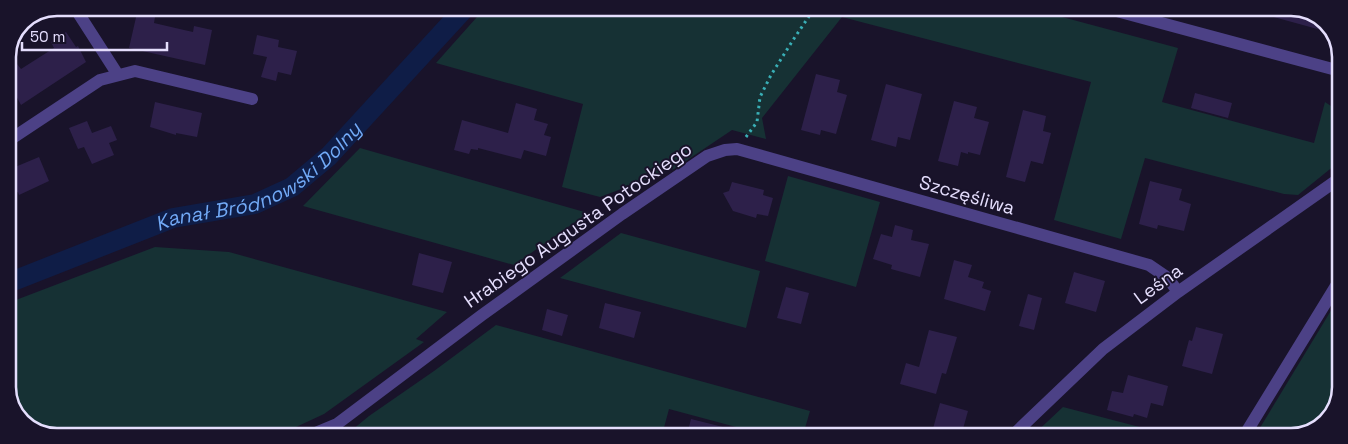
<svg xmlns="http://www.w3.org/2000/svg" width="1348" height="444" font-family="'Space Grotesk',sans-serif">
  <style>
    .green { fill: #163134 }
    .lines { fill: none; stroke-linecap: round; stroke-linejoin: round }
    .canal { stroke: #0f1d47; stroke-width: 20 }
    .building { fill: #2d204a }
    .path { stroke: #39afb6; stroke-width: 3; stroke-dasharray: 2.5 4; stroke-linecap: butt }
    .minor { stroke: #4c4186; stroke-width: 12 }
    .labels { text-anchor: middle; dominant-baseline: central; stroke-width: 4; stroke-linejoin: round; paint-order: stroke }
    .street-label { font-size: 19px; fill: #e5defd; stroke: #19132a }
    .water-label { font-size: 20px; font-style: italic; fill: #72aaf7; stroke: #19132a }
    .rim { fill: none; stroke: #e5defd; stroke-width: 2.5 }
  </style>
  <rect width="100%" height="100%" fill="#19132a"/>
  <path class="green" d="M485,8l551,2 142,38 -16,54 152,41 11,-41 15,10v49l-42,34 -14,-1 -139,-36 -24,81 -67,-19 37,-138 -249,-65 -80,101 4,21 -34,-9 -58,39 -74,28 -38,-10 21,-83 -147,-41z
    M360,148l228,65 -74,52 -211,-59z
    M788,176l92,26 -24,85 -91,-26z
    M621,233l139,38 -14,57 -186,-50z
    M155,247l74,5 218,60 -31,27 8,3 -100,72 -43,20h-239l-24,-17 -10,-27v-87z
    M1338,299v103l-17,24 -30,10h-36z
    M496,325l314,86 -7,24h-37l-97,-26 -7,26h-316l23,-19 65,-45z
    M1063,407l111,29h-142z"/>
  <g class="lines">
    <path class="canal" id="s1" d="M8,283l165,-65 82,-14 37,-17 37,-31 136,-148"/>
  </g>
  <path class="building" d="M1267,10h39l24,17 2,6 -66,-18z
    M137,13l18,4 -1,6 30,7 9,2 1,-6 18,4 -7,35 -76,-17z
    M66,32l10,15 2,-1 8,16 -65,43 -8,-15 -5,3v-22l9,-7 4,5 33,-21 -3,-6z
    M257,35l22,5 -1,7 19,4 -6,24 -13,-3 -2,9 -15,-4 6,-20 -14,-3z
    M816,74l24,6 -3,12 10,3 -11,39 -15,-4 -1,5 -19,-5z
    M886,84l36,10 -12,46 -12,-3 -2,10 -25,-7z
    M1195,93l37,10 -4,15 -37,-10z
    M954,101l23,6 -3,11 15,4 -9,33 -12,-3v2l-7,-2 -3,14 -20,-5z
    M155,102l47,11 -5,24 -21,-4v2l-26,-8z
    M516,103l21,6 -3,11 14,4 -4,11 7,2 -5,19 -22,-6 -3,9 -43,-11v2l-7,-1 -2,5 -15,-4 8,-30 46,13z
    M1023,110l23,6 -3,15 8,2 -8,31 -12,-3 -6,21 -19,-5z
    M87,121l5,12 19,-7 6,14 -8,3 5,12 -22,9 -8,-17 -6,2 -9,-21z
    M39,157l10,24 -30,14 -1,-3 -10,4v-26z
    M1150,181l32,8 -3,11 12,4 -7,27 -26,-6 -1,4 -18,-5z
    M732,182l32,8 -1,5 10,3 -5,18 -11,-2 -1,4 -23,-7 -10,-18 6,-2z
    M895,225l18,5 -2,10 18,4 -9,33 -29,-8 1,-4 -19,-6 8,-25 11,3z
    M419,253l33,9 -9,31 -31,-8z
    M954,260l18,5 -4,12 16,5 -2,6 9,3 -6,20 -41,-12z
    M1074,272l31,9 -9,31 -31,-9z
    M786,287l23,6 -8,31 -24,-6z
    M1028,294l14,4 -8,32 -15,-4z
    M605,303l36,9 -7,26 -35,-10z
    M547,309l21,6 -6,21 -20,-6z
    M1196,327l27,7 -11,40 -30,-8 7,-26 3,1z
    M929,330l28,7 -11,37 -4,-1 -6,21 -36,-10 6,-21 13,4z
    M1128,375l40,11 -5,20 -12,-3 -4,15 -13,-4 -1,3 -26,-7 5,-19 11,2z
    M940,403l28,8 -7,25h-30z
    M691,419l44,11 -1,5h-47z"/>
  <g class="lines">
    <path class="path" d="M746,137l11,-15 3,-25 11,-22 22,-35 21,-31"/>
    <path class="minor" d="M75,8l43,67
      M1113,10l227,61
      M8,141l92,-61 35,-9 117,28
      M313,434l24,-10 145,-109 140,-101 85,-58 18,-6 12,-1 412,116 19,13 10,14
      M1012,436l91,-87 75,-57 162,-114
      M1244,436l95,-155"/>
  </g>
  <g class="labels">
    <g class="street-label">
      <text transform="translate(967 195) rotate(16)">Szczęśliwa</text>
      <text transform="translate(578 225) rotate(-35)">Hrabiego Augusta Potockiego</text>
      <text transform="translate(1158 284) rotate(-36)">Leśna</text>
    </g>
    <g class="water-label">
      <text stroke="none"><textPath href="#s1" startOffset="275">Kanał Bródnowski Dolny</textPath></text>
    </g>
  </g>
  <path d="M0 0H1348V444H0ZM57 16H1291A41 41 0 0 1 1332 57V387A41 41 0 0 1 1291 428H57A41 41 0 0 1 16 387V57A41 41 0 0 1 57 16Z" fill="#19132a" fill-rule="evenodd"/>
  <path class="rim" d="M57 16H1291A41 41 0 0 1 1332 57V387A41 41 0 0 1 1291 428H57A41 41 0 0 1 16 387V57A41 41 0 0 1 57 16Z"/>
  <path d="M22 42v8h145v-8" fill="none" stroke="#e5defd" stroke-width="2.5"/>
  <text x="30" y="42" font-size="15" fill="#e5defd" stroke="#19132a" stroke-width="4" paint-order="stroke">50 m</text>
</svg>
